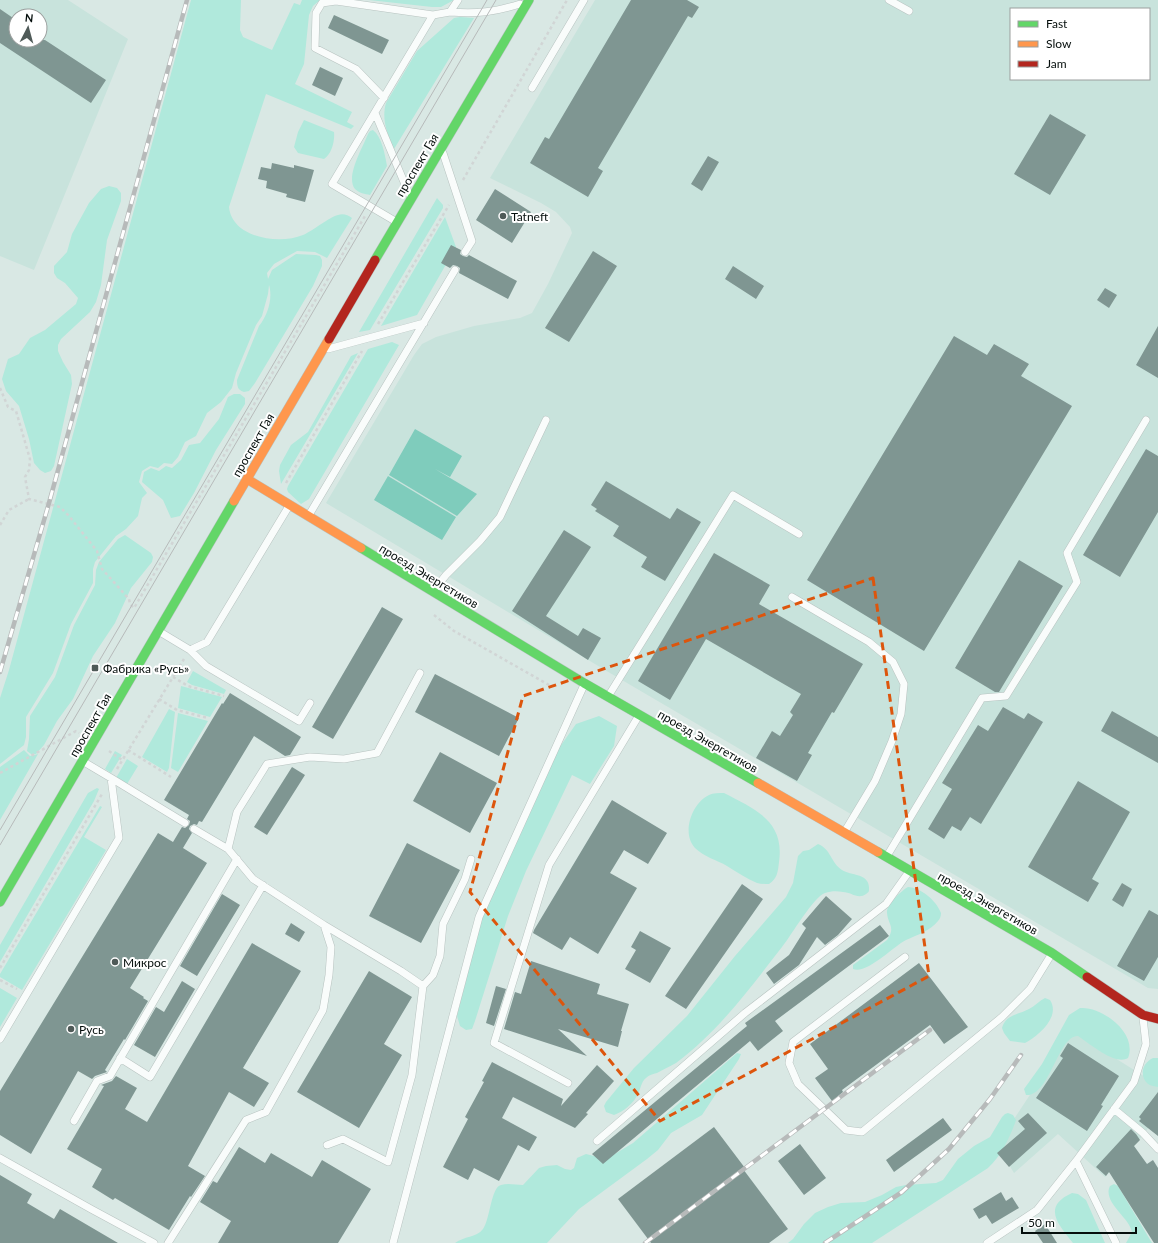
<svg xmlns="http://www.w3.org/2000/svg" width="1158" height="1243" font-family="Lato,sans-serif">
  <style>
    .built { fill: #c8e3dc; fill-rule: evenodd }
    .green { fill: #b0e9dc }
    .water { fill: #7fccbc }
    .building { fill: #7f9692 }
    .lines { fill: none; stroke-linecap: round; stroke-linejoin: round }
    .lane-casing { stroke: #b8c3c0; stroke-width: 8 }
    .fast-casing { stroke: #b8c3c0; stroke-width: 10 }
    .slow-casing { stroke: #b8c3c0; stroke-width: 10 }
    .jam-casing { stroke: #b8c3c0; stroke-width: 10 }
    .path { stroke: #d1d5d5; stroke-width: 2.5; stroke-dasharray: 3 3; stroke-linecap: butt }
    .lane { stroke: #f9fcfb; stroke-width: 7 }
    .fast { stroke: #63d668; stroke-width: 9 }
    .slow { stroke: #ff974d; stroke-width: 9 }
    .jam { stroke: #b3261e; stroke-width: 9 }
    .tram { stroke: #b7baba; stroke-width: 1 }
    .rail-casing { stroke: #b7baba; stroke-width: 4.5 }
    .rail { stroke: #fff; stroke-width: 3; stroke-dasharray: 9; stroke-linecap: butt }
    .marked { fill: none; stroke: #dd550c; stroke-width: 3; stroke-dasharray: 8 5; stroke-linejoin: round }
    .poi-dot { fill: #4f5a58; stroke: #fff; stroke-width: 1.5 }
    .labels { text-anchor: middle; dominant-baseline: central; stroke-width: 4; stroke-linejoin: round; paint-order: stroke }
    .street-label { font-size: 12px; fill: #050e0c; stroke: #fff }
    .poi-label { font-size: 12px; fill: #050e0c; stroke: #fff; text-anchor: start }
  </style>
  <rect width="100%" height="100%" fill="#d9e8e4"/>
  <path class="built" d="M0,0h68l60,39 -94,231 -34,-14zM16,16h24v24h-24z
    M595,0h563v989l-10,-1 -538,-315 -284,-170 88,-148 8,-11 14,-7 38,-11 46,-8 12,-5 16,-29 24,-51 -2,-6 -14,-15 -15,-9 -51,-25zM1011,9h138v70h-138z
    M1072,1031l86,54v30l-22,29 -31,33 -47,-43 -44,39 -17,-28z"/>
  <path class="green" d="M191,0h50l-1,30 3,7 29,13 22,-47 6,2 2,-5h18l-7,6 -4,9 -5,49 -9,20 57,28 -5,10 7,4 -3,3 -85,-35 -37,113c3,31 50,38 74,28 10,-4 26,-18 35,-20 5,-2 10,0 14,3l-25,40 -12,-6 -18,-1 -23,13 -7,9 1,6 4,-9 24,-16 20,1 4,1 2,4v6l-9,20 -58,97 -6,8 -5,1c-6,-2 -7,-5 -7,-12l22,-54c9,-11 14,-28 10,-41l-1,9 -6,22 -6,9 -20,48 -4,15 -11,14 -14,11 -11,23 -11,6 -7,15 -6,7 -8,-1 -6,5 -8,-2 -8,5 -3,11 8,11 -5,5 -4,18 -12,13 -10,7 -21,26 -2,7v14l-22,41 -18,49 -27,44v20l-2,8 -24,19v-66l9,-28z
    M369,0h85l-13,7h-9z
    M460,17l14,1 -80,131c-6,-14 -13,-29 -8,-46l31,-52 37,-33z
    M304,120l30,12c1,8 -2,22 -10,27l-26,-6 -4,-6 4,-15z
    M373,130c9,7 12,25 14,36l-17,29c-5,-1 -11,-2 -15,-6 -10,-12 8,-42 13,-55l2,-3z
    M109,186l8,2 4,5v8l-14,39 -6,45 -5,17 -6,10 -29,27 -3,6v6l5,11 8,13 1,9 -18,82 -3,5 -6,2 -5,-3 -6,-7 -5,-24 -10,-33 -13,-15 -4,-12 6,-20 11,-5 11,-16 15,-8 31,-26 2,-6 -13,-15 -8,-5 -3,-5v-7l13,-14 5,-18 17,-31 12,-14z
    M437,198l6,7v3l-73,122 -11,2z
    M445,217l11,30 -39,68 -36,11z
    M392,342l7,3 -90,154 -8,5 -13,-12 -1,-3 1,-3 80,-137z
    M358,353l-77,131 -2,-13 1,-6 11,-20 17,-13 43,-76z
    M234,394h6l5,4v6l-29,46 -22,43 -14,23 -9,2 -8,-18 -21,-18 2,-10 7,-4 8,3 7,-5 6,2 9,-8 8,-15 11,-2 19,-24 9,-22z
    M125,535l26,18 2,4 -1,5 -21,26 -16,35 -22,33 -20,43 -16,22 -13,24 -8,9h-5l-4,-3 2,-12 1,-23 25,-39 19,-52 21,-40 1,-15 3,-8 19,-23z
    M193,671l33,19 -2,4 -32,-9 -5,-3z
    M181,686l41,11 -12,20 -32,-9z
    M169,709l6,3 -6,56 -2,4 -25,-15z
    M178,713l30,8 -30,51 -7,-4z
    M599,716l18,10 -3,20 -24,38 -18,-9 -46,96 -18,45 -33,105 -3,8 -6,1 -6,-4 -3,-10 25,-101 77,-167 17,-24z
    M24,750l6,6 8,-2 -38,66v-53z
    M115,751l7,4 -11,18 -6,-4z
    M127,759l11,7 -11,18 -11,-6z
    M97,788l2,1 -5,12 -94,161v-17l88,-152z
    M724,793c31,16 61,28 55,69 -1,10 -2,17 -10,22 -4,0 -8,0 -12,-1 -10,-4 -20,-11 -30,-17 -10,-6 -23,-9 -32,-18 -14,-15 -3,-45 14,-53 4,-2 10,-2 15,-2z
    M100,806l2,1 -18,30 22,13 -84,140 -22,-13v-3z
    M818,844c13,5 13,19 24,26 9,6 28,3 27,19 0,4 -1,3 -3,5 -8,6 -15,-2 -23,-2 -6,-1 -12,-1 -18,1 -11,3 -34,43 -43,54 -32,41 -64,85 -106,116 -6,3 -13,7 -19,10 -4,1 -8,2 -11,5 -5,4 -5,10 -8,16 -4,9 -15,18 -24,21l-8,-3 -2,-6 2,-4 28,-34 53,-52 48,-60 51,-59 7,-14 5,-27 5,-5 6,-1z
    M908,887c13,1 28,13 33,26 0,3 -1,6 -3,8 -8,10 -21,14 -32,19 -12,6 -40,35 -53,29v-4l34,-25c9,-13 1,-15 0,-27 -1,-8 14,-22 21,-26z
    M0,988l17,10 -17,29z
    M1045,998l5,2c11,17 -12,36 -25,43l-15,-2 -6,-8 -2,-5c4,-14 16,-13 27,-19 6,-3 10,-8 16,-11z
    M1080,1008c22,-2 58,25 48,50 -13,8 -39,-15 -50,-22 -20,-1 -28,61 -52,59l-2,-6 18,-25 27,-49z
    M737,1053l4,1 -2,5 -37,56 -31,18 -13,17 -11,9 -68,50 -32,34h-92c9,-7 21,-5 28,-14 7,-9 8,-42 18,-44 7,-2 15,0 22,0l16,-17 7,-2 11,-1 8,4 6,1 3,-2 3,-10 9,-4 16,4h6l25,-15z
    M1153,1058h5v29c-3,-1 -7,-1 -10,-3 -9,-8 -6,-21 5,-26z
    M1008,1113l5,2 3,5 -1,3c-6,16 -14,33 -27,45l-116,75h-84l5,-4 11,-15 11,-11 13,-6 13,-4 24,-1 17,-7 14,-8 10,-2 30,-2 7,-3 15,-21 16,-13 16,-9 12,-20 3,-3z
    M1114,1184l4,2 34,57h-26l6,-11c-3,-15 -30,-30 -22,-46z
    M1072,1193l6,1 8,6 19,43h-32c-14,-18 -32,-36 -1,-50z"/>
  <path class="water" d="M415,429l47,27 -12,21 -15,-8 42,25 -20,22 -68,-41z
    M388,476l68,41 -14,23 -68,-40z"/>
  <path class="building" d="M631,0h56l12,7 -7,11 -4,-2 -90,152 5,3 -15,26 -58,-34 15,-26 4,2z
    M0,9l16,11v20h29l61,40 -15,23 -91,-60z
    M334,15l55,25 -7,14 -54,-26z
    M320,67l23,11 -8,18 -23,-11z
    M1050,114l36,21 -36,60 -36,-21z
    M708,156l11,6 -17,29 -11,-7z
    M272,163l22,5v-3l20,5 -9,32 -19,-5 1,-3 -21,-6 1,-7 -9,-2 3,-12 10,2z
    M495,189l36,23 -19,31 -36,-23z
    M451,245l10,5 -1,4 3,2 4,1 2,-2 48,26 -9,18 -49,-26 1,-5 -3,-2 -4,-1 -3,3 -9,-5z
    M593,251l24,15 -48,76 -24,-14z
    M733,266l31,20 -8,13 -31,-20z
    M1105,288l12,7 -8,13 -12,-8z
    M1158,326v52l-22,-13z
    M954,336l33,19 7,-11 35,20 -8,12 51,30 -148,245 -117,-71z
    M1146,449l12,7v56l-38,65 -37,-22z
    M606,481l64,38 7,-11 24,14 -36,59 -24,-14 6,-10 -34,-21 6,-10 -24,-15 2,-2 -6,-4z
    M564,530l27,17 -45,69 32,20 5,-8 18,10 -13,22 -76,-49z
    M714,553l56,32 -11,19 104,60 -29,49 -2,-1 -24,41 4,2 -15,26 -41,-23 16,-27 8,5 13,-21 -3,-3 11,-18 -95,-55 -36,61 -32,-19z
    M1019,560l44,26 -64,106h-4l-40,-24z
    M382,607l21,12 -70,120 -21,-12z
    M435,674l84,44 -20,38 -84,-44z
    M230,693l71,44 -11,18 -5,1 -31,-20 -52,86 -3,-1 -2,4 -3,-1 -4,2 -1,3 3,4 -9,15 24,15 -77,125 14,9 -1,1 5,3 -23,39 -1,-1 -19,31 2,2 -12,4 -3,3 -14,-8 -47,83 -31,-19v-44l158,-258 15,9 9,-15 3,1 4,-3 1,-4 -3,-2 2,-4 -25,-15 58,-97 1,1z
    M1003,707l21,12 4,-6 15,9 -62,102 -11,-7 -9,14 -9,-5 -8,13 -16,-10 24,-40 -10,-6 36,-58 10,6z
    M1112,711l46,26v26l-57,-32z
    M440,752l57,31 -27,50 -57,-32z
    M292,767l13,8 -38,60 -13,-8z
    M1078,781l52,31 -38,67 7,4 -11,19 -60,-35z
    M612,800l55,33 -19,31 -24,-14 -14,23 27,15 -39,66 -28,-17 -8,13 -29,-17 1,-3z
    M407,843l53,27 -39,73 -52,-27z
    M1122,883l10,6 -9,18 -11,-7z
    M742,884l21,15 -77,110 -21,-13z
    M222,894l18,11 -43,71 -17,-10z
    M826,896l26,23 -14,16 -13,10 -8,-8 -18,28 -25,19 -8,-11 23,-18 17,-27 -4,-4z
    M1149,910l9,5v42l-14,24 -27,-15z
    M291,923l14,9 -6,10 -14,-8z
    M880,925l9,11 -114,85 8,10 -25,20 -8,-10 -147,123 -11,-10 155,-128 -2,-3z
    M640,931l31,17 -21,35 -25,-14 11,-19 -5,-3z
    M252,943l49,28 -58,97 26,15 -15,24 -25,-15 -41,74 17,10 -14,21 -1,-1 -21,34 -54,-32 -2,2 -21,-13 10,-18 -35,-20 37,-63 -3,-1 11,-4 4,-5 21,12 -12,21 22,13z
    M531,961l69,23 -3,10 32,10 -8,27h1l-4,16 -60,-18 29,27 -83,-27 11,-37 6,2z
    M919,963l49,64 -24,17 -14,-19 -88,65 1,2 -11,9 -17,-23 13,-9 -18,-25z
    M369,971l43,26 -28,47 18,11 -43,73 -62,-36z
    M182,981l13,8 -40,68 -21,-12 22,-38 8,5z
    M496,986l10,3 -12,37 -8,-3z
    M1068,1043l51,33 -18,29 2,1 -16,25 -51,-33 27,-40 -3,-2z
    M492,1062l71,37 -2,7 36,-41 17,16 -28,32 2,1 -13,14 -62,-31 -11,21 35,19 -8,14 -11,-6 -19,36 -25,-13 -6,12 -25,-13 25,-48 -3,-2 19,-35 -2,-1z
    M1158,1092v44l-19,-15 2,-2 -2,-2z
    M1028,1113l19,20 -38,34 -12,-14 28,-24 -7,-8z
    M943,1118l9,12 -58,42 -8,-12z
    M714,1127l31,41 -2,1 45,60 -19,14h-118l-33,-44z
    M1131,1129l5,5 4,6 -6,6 13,18 6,-4 5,8v75h-4l-45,-71 -3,4 -10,-9z
    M800,1144l26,34 -22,17 -26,-34z
    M239,1147l26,16 6,-10 41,24 10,-17 49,29 -33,54h-120l13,-22 -31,-19 13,-21 4,2z
    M0,1175l32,19 -5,9 27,16 6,-10 58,34h-118z
    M1001,1192l5,9 6,-4 7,11 -27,16 -6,-9 -7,4 -6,-10z
    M1045,1224l12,19h-14l-8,-12z"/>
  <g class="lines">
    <defs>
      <path id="lane" d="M889,0l20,11
        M450,12c28,2 44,0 70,-8
        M532,88l52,-88
        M384,98l-28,-29 -41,-21 1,-35 6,-10 14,-2 97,14
        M375,113l34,81
        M443,153l29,88 -7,11
        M395,221l-63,-37 101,-169 17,-3 8,-12
        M328,349l96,-26
        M309,515l146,-245
        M434,590l12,-15 34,-34 20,-24 46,-97
        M792,597l77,45 24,20 11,22 -3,30 -9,27 -17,40 -30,50
        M160,632l30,18 16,16 93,55 11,-18
        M190,650l17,-8 82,-136
        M609,695l124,-200 66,39
        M111,778l74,45
        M194,829l34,20
        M887,856l95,-158 24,-2 71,-114 -10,-29 79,-133
        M324,925l77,46 22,15 -11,89 -24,87 -45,-23 -16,6
        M905,957l-112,85 -4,21 9,21 48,46 16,2 140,-115 28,-28 21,-34
        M423,986l10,-11 7,-19 3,-32 22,-45 6,-20
        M0,1039l119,-201 -8,-60 -27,-16
        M120,1058l30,19 113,-192
        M568,1083l-74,-40 55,-178 89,-148
        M1114,1109l29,24 15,16
        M74,1121l23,-40 13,-5 127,-217
        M597,1141l148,-128 141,-109 22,-31
        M0,1158l91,51 63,34
        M1076,1161l40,82
        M168,1243l78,-123 20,-8 57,-102 6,-35 2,-28 -7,-22 -71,-46 -25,-30 9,-37 30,-48 43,-7 34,2 33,-6 43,-80
        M393,1243l86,-326 105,-232
        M987,1243l50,-33 39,-49 58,-79 12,-38 -3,-26"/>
      <path id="fast" d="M375,260l154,-260
        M361,548l223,135 174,100
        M878,852l174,101 35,24
        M0,902l234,-401"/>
      <path id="slow" d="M247,479l114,69
        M234,501l95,-162
        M758,783l120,69"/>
      <path id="jam" d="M329,339l46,-79
        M1087,977l56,38 15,4"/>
    </defs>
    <use href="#lane" class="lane-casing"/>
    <use href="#fast" class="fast-casing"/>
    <use href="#slow" class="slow-casing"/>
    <use href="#jam" class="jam-casing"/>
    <path class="path" d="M463,180l104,-180
      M378,324l71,-119
      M0,388l8,19 8,4 14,48 -1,11 -4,7 4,22 31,8 9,9 28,35 5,18 27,30 1,5 4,4 231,-392
      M286,483l76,-132
      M0,525l9,-15 20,-11
      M434,615l20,16 95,54
      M173,677l15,9 36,10
      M159,699l18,11 31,8
      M128,750l43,27
      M109,751l13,9
      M117,769l67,-110
      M0,773l76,-42 3,2
      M0,968l102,-174
      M0,980l17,9"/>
    <use href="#lane" class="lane"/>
    <use href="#fast" class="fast"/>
    <use href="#slow" class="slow"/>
    <use href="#jam" class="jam"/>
    <path class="tram" d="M0,830l487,-830
      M0,845l496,-845"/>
    <defs>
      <path id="rail" d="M0,672l49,-169 138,-503
        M645,1243l285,-213
        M825,1243l77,-51 47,-43 41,-50 31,-44"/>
    </defs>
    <use href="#rail" class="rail-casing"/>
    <use href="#rail" class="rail"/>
  </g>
  <path class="marked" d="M873,578l56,398 -269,145 -190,-229 53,-196z"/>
  <g class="poi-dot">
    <circle cx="503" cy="216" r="4"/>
    <rect x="91" y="664" width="8" height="8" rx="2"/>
    <circle cx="115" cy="962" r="4"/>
    <circle cx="71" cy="1029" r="4"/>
  </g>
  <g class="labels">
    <g class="street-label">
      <text transform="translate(417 165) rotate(-59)">проспект Гая</text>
      <text transform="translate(253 445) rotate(-60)">проспект Гая</text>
      <text transform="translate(429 576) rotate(31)">проезд Энергетиков</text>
      <text transform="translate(90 725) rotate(-60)">проспект Гая</text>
      <text transform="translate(708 741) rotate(30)">проезд Энергетиков</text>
      <text transform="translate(988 903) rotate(30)">проезд Энергетиков</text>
    </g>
    <g class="poi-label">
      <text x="511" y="216">Tatneft</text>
      <text x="103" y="668">Фабрика «Русь»</text>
      <text x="123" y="962">Микрос</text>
      <text x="79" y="1029">Русь</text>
    </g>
  </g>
  <rect x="1010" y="8" width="140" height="72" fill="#ffffff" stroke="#9b9f9e"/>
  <rect x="1018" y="21" width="20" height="6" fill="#63d668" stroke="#9b9f9e"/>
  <text x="1046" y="28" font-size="12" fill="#050e0c">Fast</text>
  <rect x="1018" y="41" width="20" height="6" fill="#ff974d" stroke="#9b9f9e"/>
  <text x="1046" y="48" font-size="12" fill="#050e0c">Slow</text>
  <rect x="1018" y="61" width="20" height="6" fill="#b3261e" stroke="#9b9f9e"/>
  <text x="1046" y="68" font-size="12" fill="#050e0c">Jam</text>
  <g transform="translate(28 28) rotate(6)"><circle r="19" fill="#ffffff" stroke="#9b9f9e"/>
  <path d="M0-3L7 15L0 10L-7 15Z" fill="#4f5a58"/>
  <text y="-6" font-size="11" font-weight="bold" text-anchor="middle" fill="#050e0c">N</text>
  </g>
  <path d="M1022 1227v6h114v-6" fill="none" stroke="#050e0c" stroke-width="2"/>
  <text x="1028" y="1227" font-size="12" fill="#050e0c" stroke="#ffffff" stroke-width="3" paint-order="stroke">50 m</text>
</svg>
